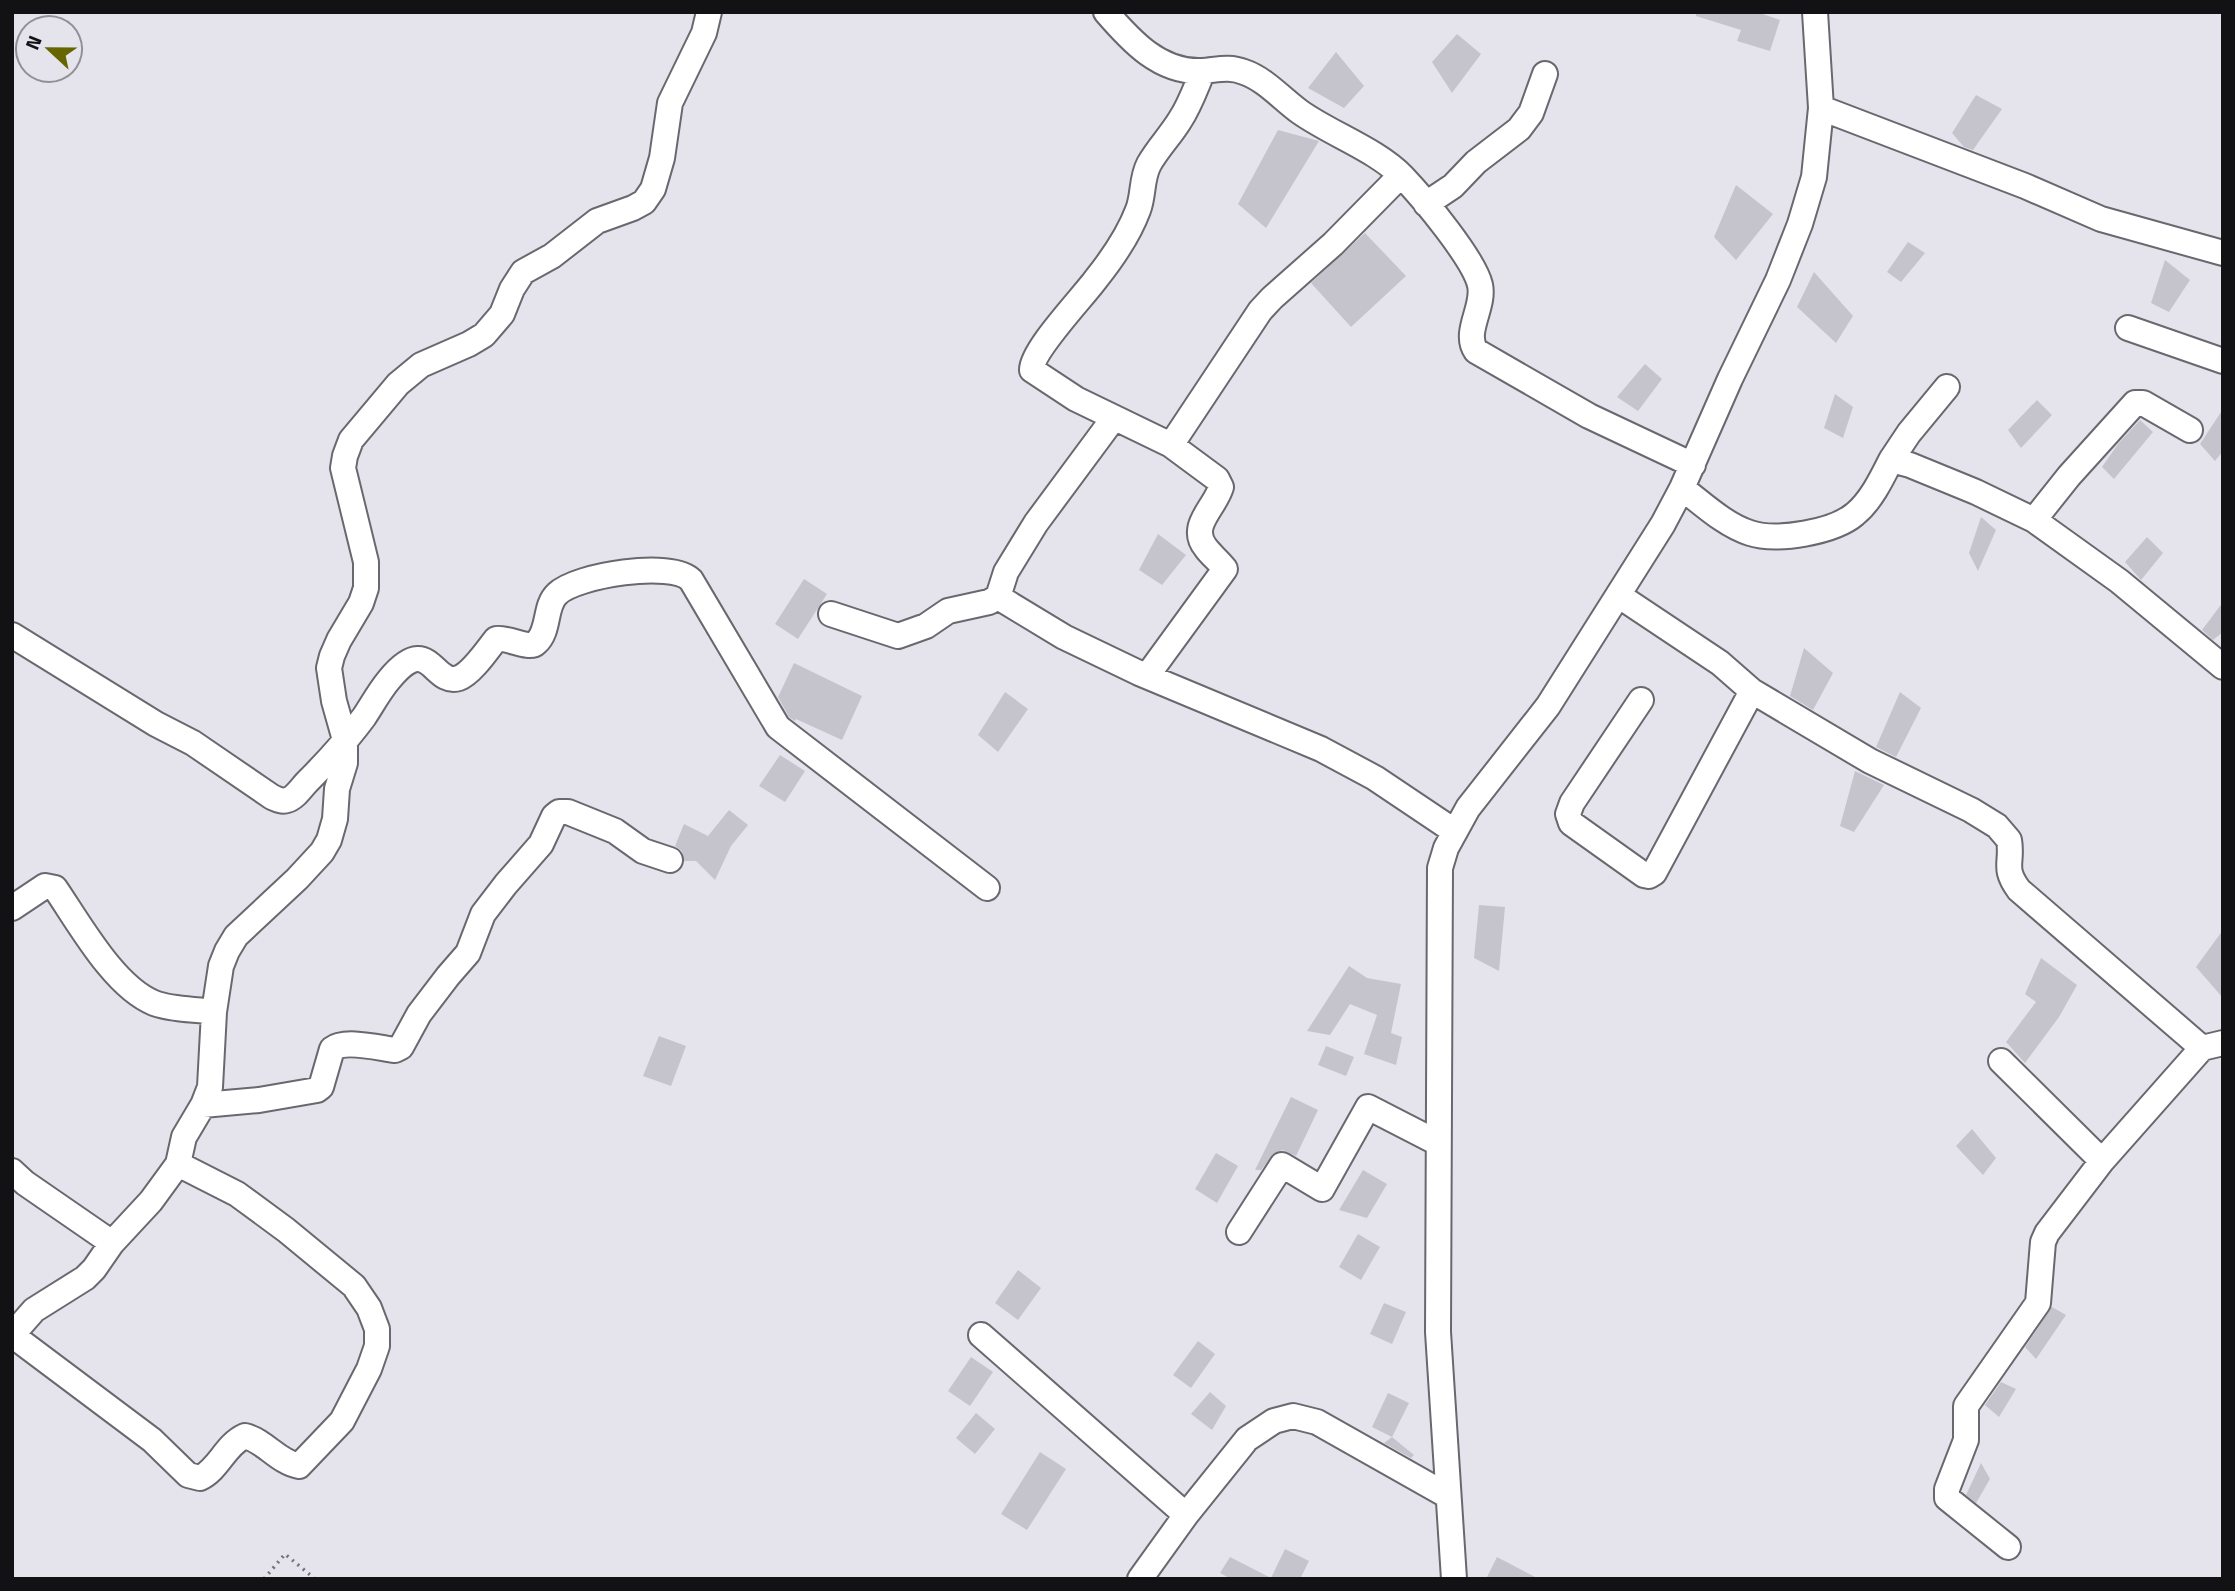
<svg xmlns="http://www.w3.org/2000/svg" width="2235" height="1591" font-family="'Titillium Web',sans-serif">
  <style>
    .building { fill: #c5c4cc }
    .lines { fill: none; stroke-linecap: round; stroke-linejoin: round }
    .minor-casing { stroke: #68686f; stroke-width: 28 }
    .path { stroke: #737378; stroke-width: 3.5; stroke-dasharray: 2 5; stroke-linecap: butt }
    .minor { stroke: #fff; stroke-width: 24 }
  </style>
  <rect width="100%" height="100%" fill="#e5e4ed"/>
  <path class="building" d="M1696,12h61l23,8 -10,31 -33,-10 4,-11 -45,-14z
    M1457,34l24,20 -29,39 -20,-31z
    M1336,52l28,34 -20,22 -36,-20z
    M1976,95l26,14 -29,41 -9,-3 -12,-14z
    M1278,130l41,11 -53,87 -28,-24z
    M1736,185l37,29 -37,46 -22,-23z
    M1365,233l41,43 -55,51 -40,-44z
    M1908,242l17,11 -24,29 -14,-10z
    M2165,260l25,20 -21,32 -18,-9z
    M1814,272l39,44 -17,27 -39,-36z
    M1645,364l17,15 -24,32 -21,-14z
    M1835,394l18,13 -10,31 -19,-10z
    M2037,400l15,15 -31,33 -13,-18z
    M2223,409v42l-8,10 -15,-17z
    M2140,420l13,12 -39,47 -12,-12 16,-23z
    M1981,517l15,13 -18,41 -9,-18z
    M1158,534l28,21 -24,30 -23,-15z
    M2147,537l16,16 -22,27 -16,-18z
    M804,579l23,15 -29,45 -23,-15z
    M2223,602v30l-10,8 -11,-10z
    M1804,648l29,25 -20,37 -23,-14z
    M794,663l68,33 -20,44 -46,-21 -1,2 -6,-4 -11,-20z
    M1005,692l23,17 -30,43 -20,-17z
    M1900,692l21,16 -25,49 -20,-10z
    M780,755l25,16 -20,31 -26,-16z
    M1855,771l29,14 -30,47 -14,-6z
    M729,810l19,15 -17,21 -16,34 -19,-19h-12l-2,-10 -7,-5 9,-22 24,12z
    M1479,905l26,2 -6,64 -25,-13z
    M2223,930v68l-27,-31z
    M2041,958l36,27 -18,32 -34,46 -19,-21 30,-40 -11,-8z
    M1349,966l18,12 34,6 -10,49 11,4 -6,28 -32,-11 13,-39 -27,-11 -20,31 -23,-4z
    M659,1036l27,10 -15,40 -28,-10z
    M1326,1046l28,11 -8,19 -28,-11z
    M1291,1097l27,13 -22,46 -13,-6 -7,2 -15,18h-6z
    M1972,1129l24,29 -13,17 -27,-29z
    M1216,1153l22,13 -21,37 -22,-14z
    M1363,1170l24,14 -20,34 -28,-8z
    M1358,1234l22,13 -19,33 -22,-13z
    M1018,1270l23,18 -23,32 -23,-17z
    M1384,1303l22,9 -14,32 -22,-10z
    M2052,1307l14,8 -30,44 -11,-12z
    M1198,1341l17,13 -24,34 -18,-13z
    M971,1357l22,15 -23,34 -22,-15z
    M2001,1382l15,7 -17,28 -14,-12z
    M1210,1392l16,14 -14,24 -21,-16z
    M1388,1393l21,10 -17,34 -20,-10z
    M976,1413l19,16 -20,25 -19,-16z
    M1392,1437l22,18 -3,3 -27,-15z
    M1040,1452l26,17 -39,61 -26,-16z
    M1981,1463l9,16 -14,24 -10,-8z
    M1285,1549l24,12 -9,18h-69l-11,-6 10,-16 41,21z
    M1497,1557l42,22h-53z"/>
  <g class="lines">
    <defs>
      <path id="minor" d="M1106,12c25,29 54,61 96,59 15,-1 27,-5 42,1 21,7 38,27 56,40 31,22 77,38 103,65 20,21 71,82 77,108 5,22 -17,47 -4,66l113,65 104,49
        M1821,108l204,78 76,33 122,34
        M1426,204l27,-18 23,-24 43,-33 12,-16 14,-39
        M2128,328l95,33
        M1113,419l-77,104 -30,49 -8,25 66,40 75,36 182,76 54,29 79,53
        M1171,445l89,-134 12,-13 61,-54 68,-69
        M1891,460l18,-27 38,-46
        M1682,488c21,16 43,37 68,45 27,9 84,-1 105,-19 16,-13 27,-36 36,-54l19,5 66,27 58,28 85,61 104,86
        M2034,520l35,-44 66,-73h8l47,27
        M1618,595l102,68 32,28 118,70 101,49 26,16 12,14c4,23 -7,27 10,50l183,158 -100,113 -55,72 -4,9 -5,61 -72,103v34l-19,49v9l61,49
        M831,614l67,22 28,-10 22,-15 41,-9 9,-5
        M12,635l144,89 37,19 79,54c5,2 9,5 15,3 8,-2 14,-12 20,-18 20,-20 40,-42 57,-65 8,-12 15,-25 24,-36 42,-52 44,6 71,-3 13,-5 29,-29 37,-39 12,-2 33,11 40,4 14,-12 8,-37 21,-49 19,-19 115,-34 134,-14l87,147 209,161
        M1147,676l78,-107c-6,-8 -14,-14 -19,-21 -18,-22 9,-40 15,-61l-4,-8 -46,-34 -95,-46 -44,-29c-1,-19 51,-73 64,-91 16,-20 33,-45 42,-69 6,-15 3,-31 11,-46 9,-16 22,-29 31,-44 10,-15 16,-33 23,-49
        M1641,700l-69,103 -4,11 3,9 73,52 5,1 5,-3 98,-182
        M12,908l33,-22 10,2c24,35 59,99 99,115 18,7 41,6 60,9
        M2202,1048l21,-5
        M2001,1061l101,100
        M203,1105l56,-5 58,-10 4,-3 11,-38c13,-10 47,-1 63,1l6,-3 18,-33 29,-38 20,-23 15,-39 23,-30 35,-40 13,-28 5,-4h9l47,19 28,20 27,9
        M12,1171l13,12 87,60
        M1239,1232l43,-67 40,24 46,-82 70,36
        M12,1335l22,-25 51,-32 9,-9 18,-26 39,-42 27,-37 6,-27 19,-32 7,-18 4,-75 7,-46 6,-15 9,-15 61,-57 25,-27 7,-12 6,-21 2,-30 8,-26v-23l-11,-39 -5,-33 3,-12 7,-16 22,-37 5,-15v-26l-23,-94 2,-12 6,-16 47,-56 23,-19 48,-21 15,-9 18,-21 10,-25 11,-17 29,-16 45,-35 36,-13 11,-6 9,-13 9,-31 8,-55 34,-70 5,-21
        M12,1335l140,105 36,35 12,3c19,-9 25,-33 45,-42 20,5 33,26 54,30l43,-45 27,-52 8,-23v-17l-8,-21 -15,-22 -68,-56 -49,-36 -59,-30
        M981,1335l205,180
        M1140,1579l46,-64 61,-76 27,-18 19,-5 24,6 131,74
        M1454,1579l-16,-247 2,-464 6,-20 22,-40 80,-102 115,-182 19,-36 48,-109 48,-99 22,-56 14,-47 7,-69 -6,-96"/>
    </defs>
    <use href="#minor" class="minor-casing"/>
    <path class="path" d="M264,1579l21,-25 30,25"/>
    <use href="#minor" class="minor"/>
  </g>
  <rect width="2235" height="1591" fill="none" stroke="#121215" stroke-width="28"/>
  <g transform="translate(49 49) rotate(292)"><circle r="33" fill="#e5e4ed" stroke="#919097" stroke-width="2"/>
  <path d="M0-5L12 26L0 18L-12 26Z" fill="#656600"/>
  <text y="-10" font-size="19" font-weight="bold" text-anchor="middle" fill="#121215">N</text>
  </g>
</svg>
